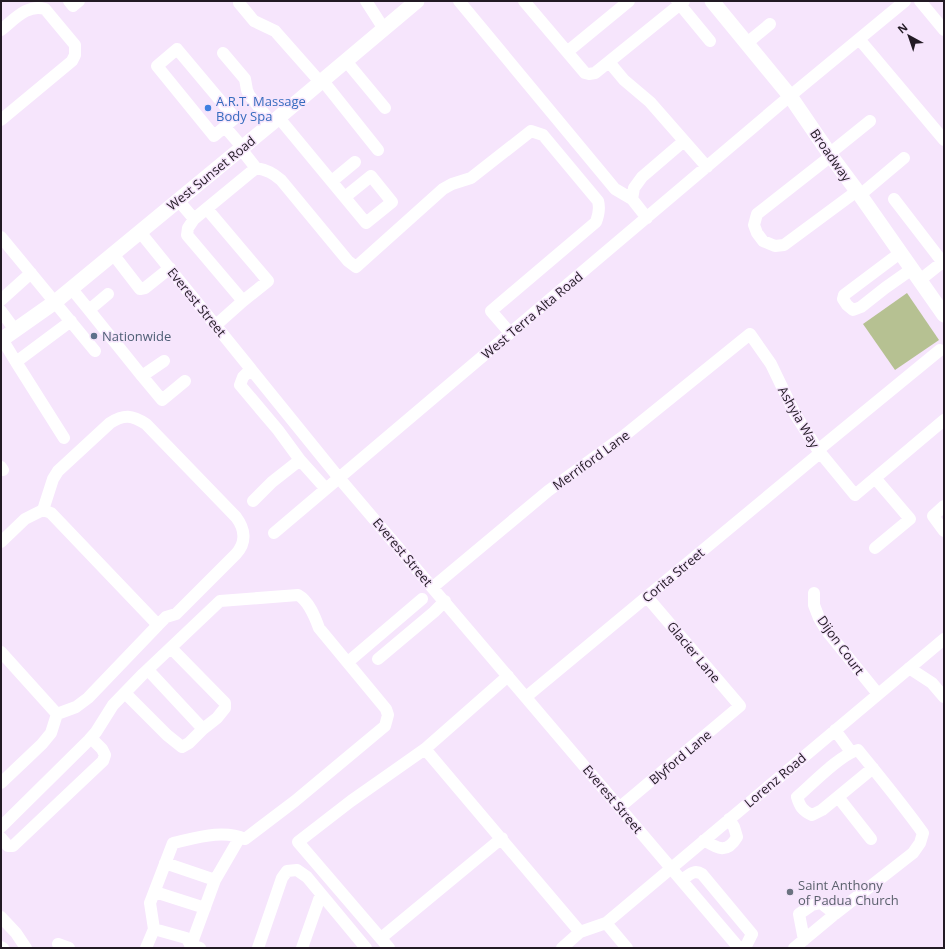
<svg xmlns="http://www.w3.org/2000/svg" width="945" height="949" font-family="'Open Sans',sans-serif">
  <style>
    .green { fill: #b6c192 }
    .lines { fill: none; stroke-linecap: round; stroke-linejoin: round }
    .minor { stroke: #fff; stroke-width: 12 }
    .major { stroke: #fff; stroke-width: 15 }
    .shop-dot { fill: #3f7fe0; stroke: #f6e5fc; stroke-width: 1.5 }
    .service-dot { fill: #5c6f8a; stroke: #f6e5fc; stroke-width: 1.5 }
    .worship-dot { fill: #6b7280; stroke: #f6e5fc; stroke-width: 1.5 }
    .labels { text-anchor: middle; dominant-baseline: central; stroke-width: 3; stroke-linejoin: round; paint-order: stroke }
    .shop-label { font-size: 13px; fill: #366cbe; stroke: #f6e5fc; text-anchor: start }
    .street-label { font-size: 13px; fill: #221a24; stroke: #f6e5fc }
    .service-label { font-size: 13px; fill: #4e5e75; stroke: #f6e5fc; text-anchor: start }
    .worship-label { font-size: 13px; fill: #5b616d; stroke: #f6e5fc; text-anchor: start }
  </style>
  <rect width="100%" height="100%" fill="#f6e5fc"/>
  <path class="green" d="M907,293l32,47 -44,30 -32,-46z"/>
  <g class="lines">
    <path class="minor" d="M69,1l4,5 6,-5
      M366,1l18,28
      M459,1l156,188 17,10
      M524,1l61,72 4,1 6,-1 89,-72
      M677,1l33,40
      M920,1l24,29
      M239,3l15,18 21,10 46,52
      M1,30c14,-11 26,-26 44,-21l30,36v10l-3,6 -71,59
      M859,39l85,101
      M747,43l23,-19
      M177,49l58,69 -21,18 -57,-70z
      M567,52l62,-51
      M223,53l22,26 2,11 2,5 23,28
      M346,61l39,47
      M609,62l15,18 26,22 57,65
      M323,81l55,69
      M279,118l87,105 26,-21 -21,-26 -26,21
      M225,127l18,21
      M829,154l41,-33
      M831,156l-74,58 -3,11 3,8 6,8 12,5 9,-1 73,-54
      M256,168c11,2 17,5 25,12l67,81 8,6 87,-78 9,-5 19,-6 60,-47 12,4 55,66c2,7 1,13 -2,21l-105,89 19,22
      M332,181l23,-19
      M860,195l44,-37
      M894,199l50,65
      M178,200l16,19 62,-51 -15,-19
      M207,209l61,72 -25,20
      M647,218l-15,-19 2,-11 8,-11 42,-36
      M194,219l-6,9 -1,7 56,66 -27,24
      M140,232l199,246 400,470
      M1,237l94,114
      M900,253l-56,42 -1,4 4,6 6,5 8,-3 24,-19 27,-19
      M113,254l27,35 5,-1 25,-20
      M920,280l24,-19
      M71,288l18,22
      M108,294l-19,16 53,66
      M1,300l30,-27
      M1,311l14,19
      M2,339l14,23 55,-41
      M164,361l-22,15 20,24 23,-19
      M16,362l48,76
      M251,369l-8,8 -3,8 38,45 22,30 26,29
      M818,450l122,-100
      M1,467l2,3
      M253,501l19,-19 28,-22
      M944,506l-11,10 11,15
      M43,510l10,-31 5,-8 52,-48c14,-9 22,-8 36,1l90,93c9,12 11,25 0,37l-60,60 -10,3 -8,8
      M274,533l516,-437 115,-95
      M1,542l24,-23 18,-9 8,3 107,112 -70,73 -12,9 -19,7 -6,19 -9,11 -41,39
      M875,548l35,-29 -35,-41
      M433,587l115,-96 77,-56 125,-101 21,30 24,50 23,36 37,45 89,-75
      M814,593v12l5,13 7,12 52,64
      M1,652l56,62
      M378,659l56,-47 11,-11
      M348,662l74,-63
      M909,668l23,15 12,14
      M148,670l55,59 14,-11 8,-10v-5l-54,-55
      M125,693l42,42 15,12 7,-4 14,-14
      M526,697l294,-244
      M835,730l16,22
      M425,749l83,-73
      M838,797l33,42
      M620,807l120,-101 -93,-109
      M1,827l88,-87 7,-8 17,-27 30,-31 77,-73 78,-6c11,6 17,22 21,33l67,81 2,6 -3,11 -90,75 -50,38c-22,-10 -49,-1 -72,4l-23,60 4,26 -8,19
      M1,838l7,8h5l90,-85 2,-6 -3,-6 -11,-11
      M704,840c14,9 23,14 33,-3l-3,-10 -5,-8
      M165,863l50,17
      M682,880c7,-5 12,-11 20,-6l50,60 -7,14
      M155,892l50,16
      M1,917l15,16 10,15
      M606,923l21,25
      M154,929l32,9 5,7 9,3
      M381,938l121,-100
      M804,940l-5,-26 13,-9 9,-2 14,11
      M58,944l11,4
      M1,947l2,1
      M190,948l25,-68 25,-43
      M258,948l24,-70 5,-7 10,-1 10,7 59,71
      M302,948l19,-54
      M389,948l-91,-106 53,-41 74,-52 155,183
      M562,948l18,-16 26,-9 338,-284
      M794,948l41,-34 78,-61 7,-10 3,-10c-20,-28 -43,-56 -65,-83 -17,4 -47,35 -61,47 3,10 6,14 15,18l10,-5 51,-42"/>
    <path class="major" d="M712,1l78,95 41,60 29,39 84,120
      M1,340l54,-38 217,-179 145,-122"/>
  </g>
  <circle class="shop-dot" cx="208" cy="108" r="4"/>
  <circle class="service-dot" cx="94" cy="336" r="4"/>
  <circle class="worship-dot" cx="790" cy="892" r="4"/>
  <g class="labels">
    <g class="shop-label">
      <text x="216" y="101">A.R.T. Massage<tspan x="216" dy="15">Body Spa</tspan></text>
    </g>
    <g class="street-label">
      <text transform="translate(831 155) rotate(55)">Broadway</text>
      <text transform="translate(211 173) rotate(-39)">West Sunset Road</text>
      <text transform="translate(197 302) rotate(51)">Everest Street</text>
      <text transform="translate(532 315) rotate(-40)">West Terra Alta Road</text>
      <text transform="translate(799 417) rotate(60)">Ashyia Way</text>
      <text transform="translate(591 460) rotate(-36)">Merriford Lane</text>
      <text transform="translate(403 552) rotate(50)">Everest Street</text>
      <text transform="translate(673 575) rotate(-40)">Corita Street</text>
      <text transform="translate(841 645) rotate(54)">Dijon Court</text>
      <text transform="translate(694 652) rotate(50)">Glacier Lane</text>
      <text transform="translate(680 757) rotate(-40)">Blyford Lane</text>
      <text transform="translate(775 780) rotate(-40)">Lorenz Road</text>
      <text transform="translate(613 799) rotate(50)">Everest Street</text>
    </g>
    <g class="service-label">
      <text x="102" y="336">Nationwide</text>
    </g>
    <g class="worship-label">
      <text x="798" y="885">Saint Anthony<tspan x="798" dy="15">of Padua Church</tspan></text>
    </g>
  </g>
  <rect width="945" height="949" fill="none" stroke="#221a24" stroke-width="4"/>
  <g transform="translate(909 36) rotate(320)" stroke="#f6e5fc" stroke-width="3" paint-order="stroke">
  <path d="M0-3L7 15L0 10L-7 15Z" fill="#221a24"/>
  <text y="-6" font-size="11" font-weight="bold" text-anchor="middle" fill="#221a24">N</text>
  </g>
</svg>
